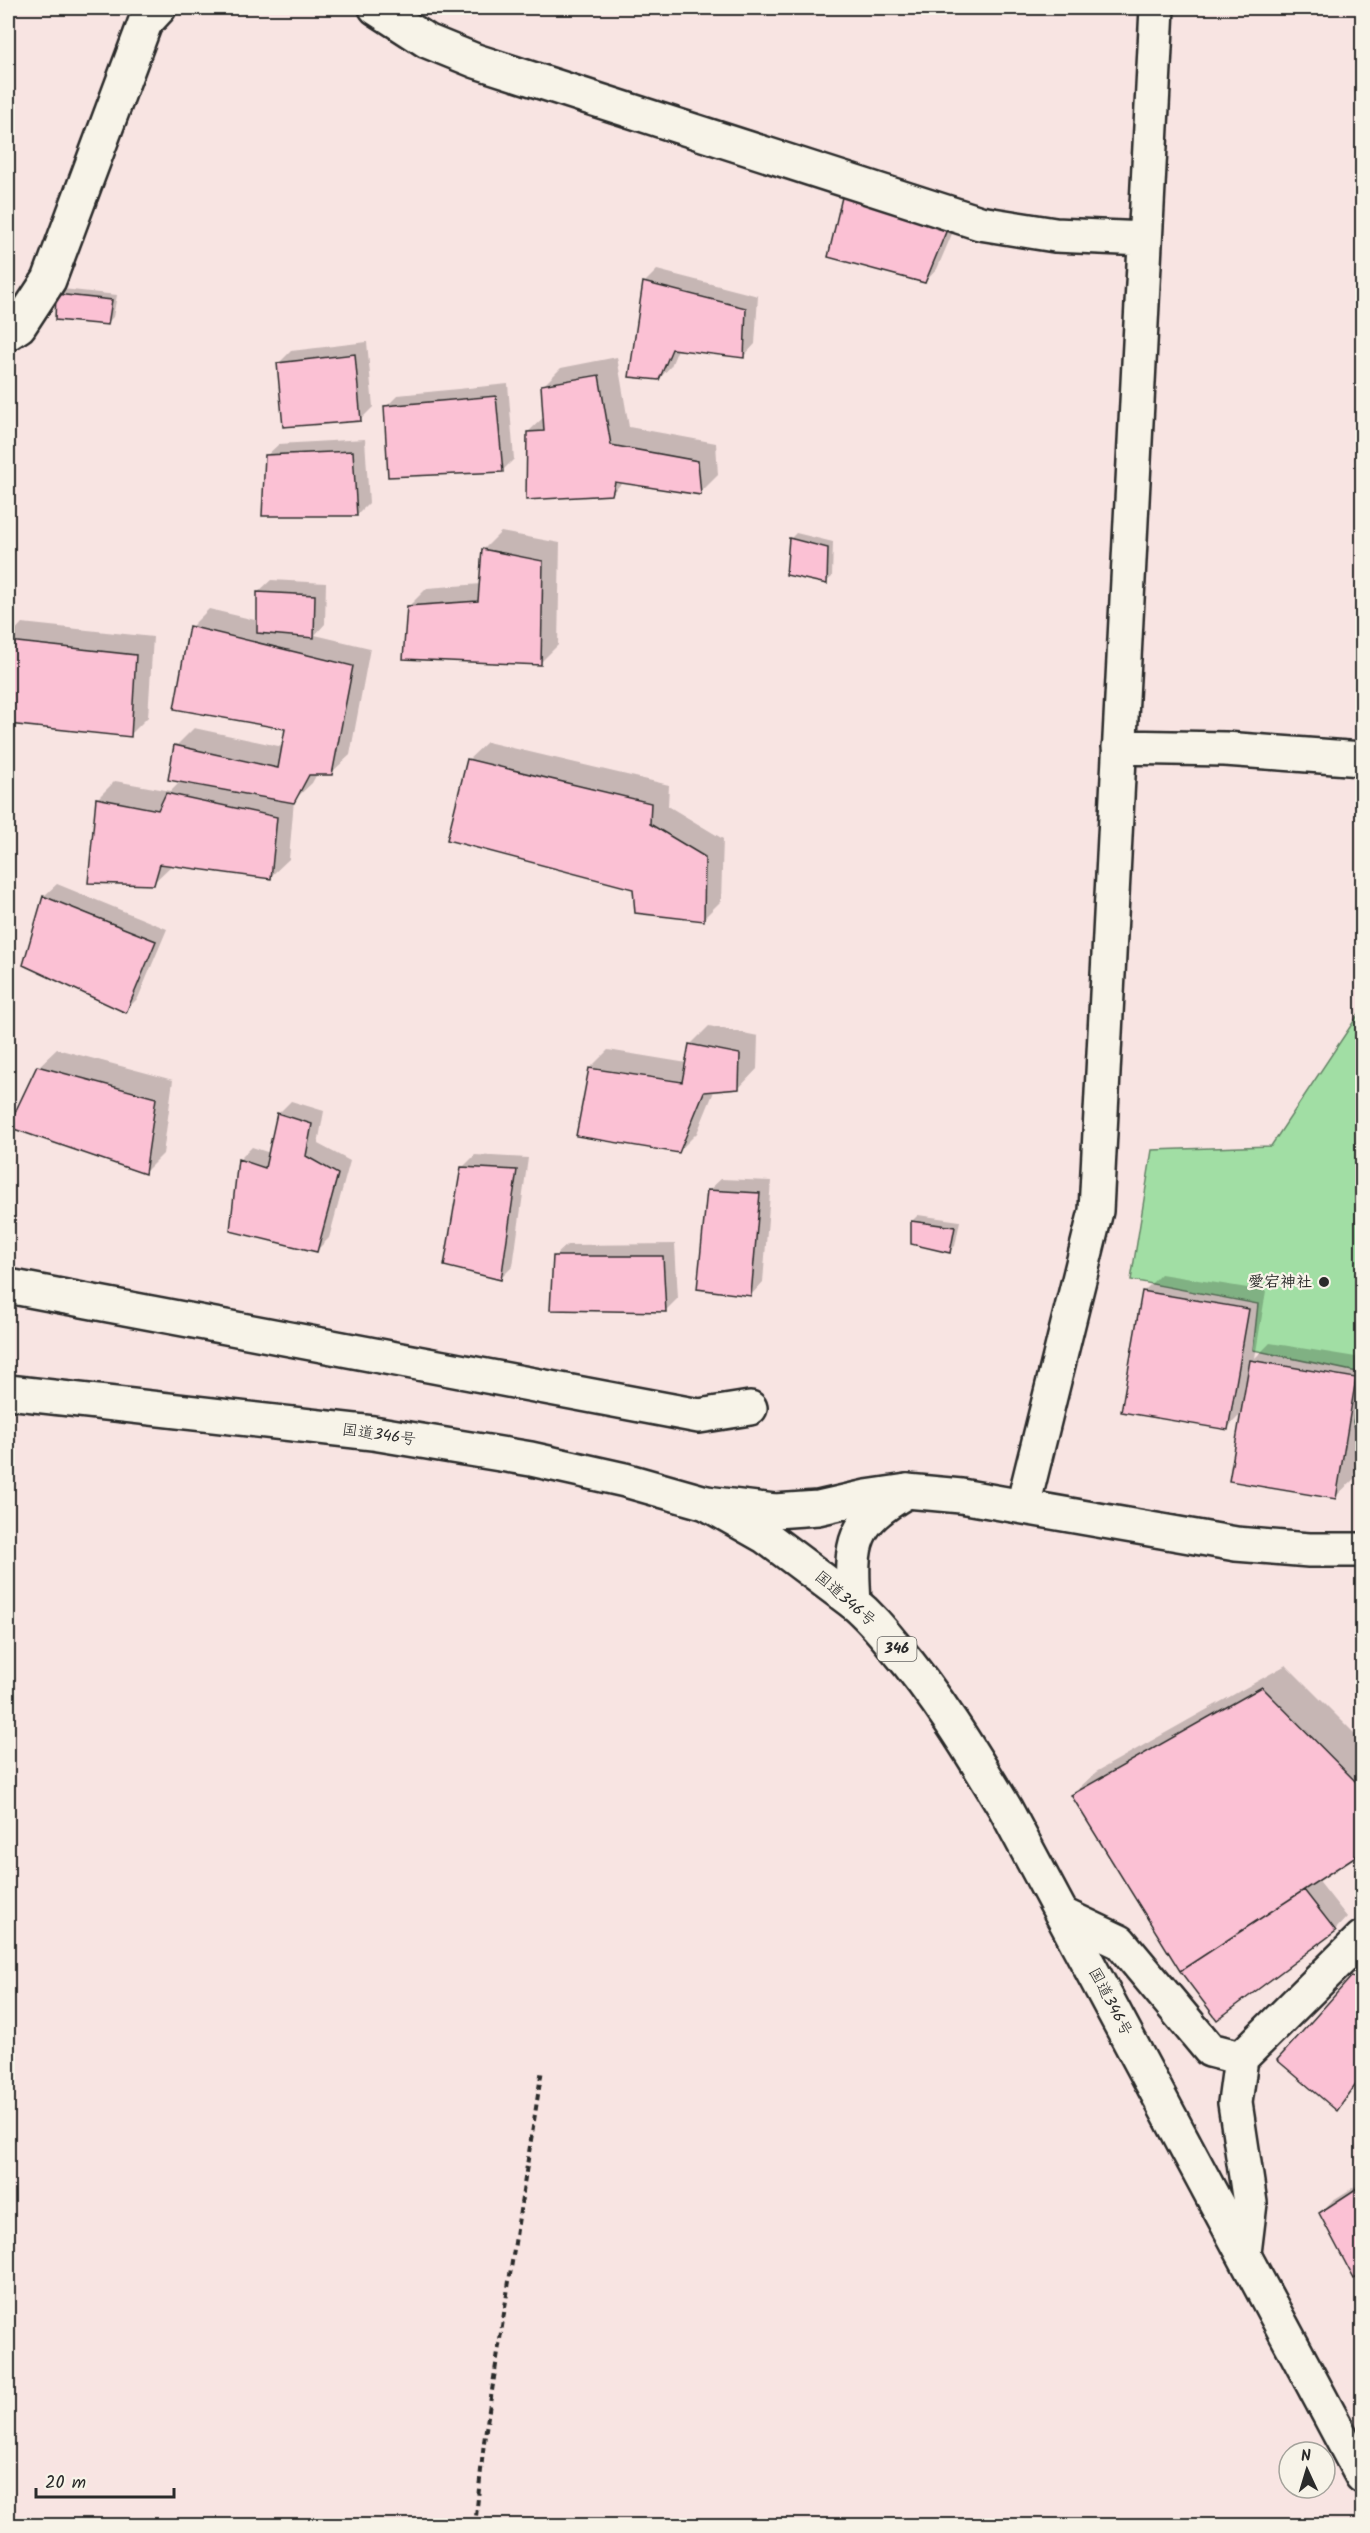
<svg xmlns="http://www.w3.org/2000/svg" width="1370" height="2533" font-family="Kalam,'Klee One',sans-serif">
  <style>
    .green { fill: #a1dea4; stroke: #668468; stroke-width: 1.5 }
    .shadow { fill: #0003 }
    .building { fill: #fbc1d4; stroke: #2b2b2b; stroke-width: 1.5 }
    .lines { fill: none; stroke-linecap: round; stroke-linejoin: round }
    .minor-casing { stroke: #2b2b2b; stroke-width: 38 }
    .tertiary-casing { stroke: #2b2b2b; stroke-width: 38 }
    .trunk-casing { stroke: #2b2b2b; stroke-width: 38 }
    .path { stroke: #2b2b2b; stroke-width: 4; stroke-dasharray: 6 4.5; stroke-linecap: butt }
    .minor { stroke: #f7f3e8; stroke-width: 33 }
    .tertiary { stroke: #f7f3e8; stroke-width: 33 }
    .trunk { stroke: #f7f3e8; stroke-width: 33 }
    .poi-dot { fill: #2b2b2b; stroke: #f7f3e8; stroke-width: 2 }
    .labels { text-anchor: middle; dominant-baseline: central; stroke-width: 4.5; stroke-linejoin: round; paint-order: stroke }
    .shield { fill: #f7f3e8; stroke: #686764; stroke-width: 1.5 }
    .shield-label { font-size: 15px; font-weight: bold; fill: #2b2b2b }
    .poi-label { font-size: 16px; font-weight: bold; fill: #2b2b2b; stroke: #f7f3e8; text-anchor: end }
    .street-label { font-size: 16px; fill: #2b2b2b; stroke: #f7f3e8 }
  </style>
  <rect width="100%" height="100%" fill="#f8e4e2"/>
  <filter id="ink" filterUnits="userSpaceOnUse"><feTurbulence type="fractalNoise" baseFrequency=".0167" numOctaves="2"/><feDisplacementMap in="SourceGraphic" scale="12" xChannelSelector="R" yChannelSelector="G"/><feConvolveMatrix kernelMatrix="1 2 1 2 8 2 1 2 1" color-interpolation-filters="sRGB"/></filter>
  <g filter="url(#ink)">
    <path class="green" d="M1362,1009v364l-109,-23 5,-46 -127,-24 21,-130 119,-4z
      M1362,1374v73l-9,-25z"/>
    <path class="shadow" d="M855,186l105,29 -23,54 -12,13 -82,-84z
      M657,270l101,26 -3,48 -12,13 -65,-8 -7,17 -12,13 -14,-97z
      M63,289l54,6 -4,22 -6,6 -50,-28z
      M367,342l6,65 -13,13 -82,-56 13,-13z
      M617,357l12,70 87,16 2,32 -18,18 -77,-11 -11,11 -84,-61 17,-16 -2,-30 18,-18z
      M508,384l6,75 -12,12 -116,-64 12,-12z
      M365,439l4,64 -12,12 -91,-59 13,-12z
      M501,532l59,11 -2,102 -18,18 -131,-57 18,-18 54,-4 2,-34z
      M796,533l37,9 -1,35 -6,5 -36,-43z
      M271,580l55,3 -1,41 -10,11 55,13 -20,107 -19,18 -14,1 -5,9 -18,17 -5,59 -19,18 -98,-12 -19,18 -56,-84 18,-18 56,10 10,-10 -5,-35 18,-18 89,19 4,-19 -96,-101 18,-18 50,12 -1,-29z
      M22,623l131,14 -5,80 -18,18 -122,-13v-84z
      M487,742l182,43 -1,21 55,33 -2,62 -18,18 -68,-31 -167,-128z
      M57,884l110,45 -29,69 -13,13 -101,-47 20,-68z
      M709,1026l49,10 -1,33 -18,19 -24,1 -18,44 -19,19 -88,-84 18,-18 79,13 4,-19z
      M57,1049l116,31 -10,74 -18,18 -107,-105z
      M291,1101l33,10 -6,33 32,17 -21,77 -13,13 -84,-21 8,-71 12,-12 18,6 8,-39z
      M475,1155l53,3 -15,108 -12,12 -39,-110z
      M721,1179l50,2 -8,101 -12,13 -43,-104z
      M918,1215l42,6 -5,25 -6,5 -37,-30z
      M675,1244l3,54 -13,13 -111,-54 13,-12z
      M1161,1274l105,17 -11,67 15,-15 92,15v69l-8,52 -19,18 -93,-84 -15,15 -84,-136z
      M1286,1665l76,76v109l-45,29 30,38 -12,13 -118,88 -36,-48 -109,-175 24,-23z
      M1362,1968v110l-25,31 16,-132z
      M1362,2182v90l-8,5 -34,-64 13,-13z"/>
    <path class="building" d="M842,197l106,30 -23,56 -97,-26z
      M643,282l103,26 -2,50 -72,-9 -13,31 -30,-3z
      M56,294l56,6 -4,25 -53,-5z
      M355,354l6,67 -78,6 -6,-64z
      M599,375l12,70 87,16 3,34 -86,-13 -3,13 -86,5 1,-68 17,-1 -3,-46z
      M496,396l7,76 -115,5 -4,-71z
      M353,451l4,65h-95l3,-61z
      M789,538l39,10 -1,36 -41,-9z
      M482,549l61,12 -2,104 -138,-6 4,-53 71,-5z
      M257,592l58,3 -1,43 -57,-5z
      M189,626l164,40 -21,109h-23l-15,28 -126,-23 6,-35 104,23 7,-39 -111,-20z
      M8,641l128,14 -5,82 -123,-13z
      M467,759l184,44 -1,21 55,33 -1,64 -69,-8 -2,-24 -186,-49z
      M166,793l111,24 -6,62 -111,-15 -6,21 -66,-2 8,-85 62,12z
      M43,896l113,45 -30,72 -103,-48z
      M689,1044l51,10 -1,35 -35,3 -25,61 -103,-17 13,-68 93,14z
      M37,1066l119,32 -11,76 -137,-47z
      M277,1113l35,11 -6,32 32,18 -21,78 -87,-21 8,-72 27,9z
      M461,1167l56,3 -16,110 -57,-14z
      M707,1190l53,3 -9,103 -54,-7z
      M911,1221l44,6 -5,26 -39,-9z
      M553,1256h110l3,56 -116,-2z
      M1142,1291l107,18 -21,121 -107,-18z
      M1250,1360l106,18 -20,121 -107,-18z
      M1262,1687l100,101v64l-182,119 -109,-176z
      M1304,1890l32,41 -119,89 -37,-49z
      M1352,1976l10,9v91l-25,35 -60,-51z
      M1362,2185v89l-8,5 -35,-66z"/>
    <g class="lines">
      <defs>
        <path id="minor" d="M376,8l51,33 49,20 504,162 75,12 90,4
          M8,333l11,-7 30,-46 96,-257 14,-15
          M1119,747l106,2 137,10
          M8,1286l691,130 51,-8
          M1023,1506l73,-295 61,-1203
          M854,1603c-4,-62 -2,-80 53,-112
          M1063,1915l57,27 90,108 31,8
          M1244,2253l6,-50 -15,-100 6,-45 121,-120"/>
        <path id="tertiary" d="M706,1503l69,8 43,-3 48,-11 41,-6 54,5 275,48 73,6h53"/>
        <path id="trunk" d="M8,1392l365,41 158,26 94,21 81,23 60,34 88,66c16,13 28,28 41,44 43,50 76,105 110,161l357,668"/>
      </defs>
      <use href="#minor" class="minor-casing"/>
      <use href="#tertiary" class="tertiary-casing"/>
      <use href="#trunk" class="trunk-casing"/>
      <path class="path" d="M475,2526l9,-84 58,-373"/>
      <use href="#minor" class="minor"/>
      <use href="#tertiary" class="tertiary"/>
      <use href="#trunk" class="trunk"/>
    </g>
  </g>
  <circle class="poi-dot" cx="1324" cy="1282" r="6"/>
  <g class="labels">
    <rect class="shield" x="877.5" y="1637" width="39" height="24" rx="4.5"/>
    <g class="shield-label">
      <text x="897" y="1649">346</text>
    </g>
    <g class="poi-label">
      <text x="1312" y="1282">愛宕神社</text>
    </g>
    <g class="street-label">
      <text transform="translate(379 1435) rotate(8)">国道346号</text>
      <text transform="translate(845 1599) rotate(41)">国道346号</text>
      <text transform="translate(1110 2002) rotate(62)">国道346号</text>
    </g>
  </g>
  <rect width="1370" height="2533" fill="none" stroke="#f7f3e8" stroke-width="30"/>
  <rect x="15" y="15" width="1340" height="2503" fill="none" stroke="#2b2b2b" stroke-width="2" filter="url(#ink)"/>
  <g transform="translate(1307 2470) rotate(356)"><circle r="28" fill="#f7f3e8" stroke="#a5a39c" stroke-width="1.5"/>
  <path d="M0-4.5L10 22L0 15L-10 22Z" fill="#2b2b2b"/>
  <text y="-9" font-size="16" font-weight="bold" text-anchor="middle" fill="#2b2b2b">N</text>
  </g>
  <path d="M36 2488v9h138v-9" fill="none" stroke="#2b2b2b" stroke-width="3"/>
  <text x="45" y="2488" font-size="18" fill="#2b2b2b" stroke="#f7f3e8" stroke-width="4.5" paint-order="stroke">20 m</text>
</svg>
